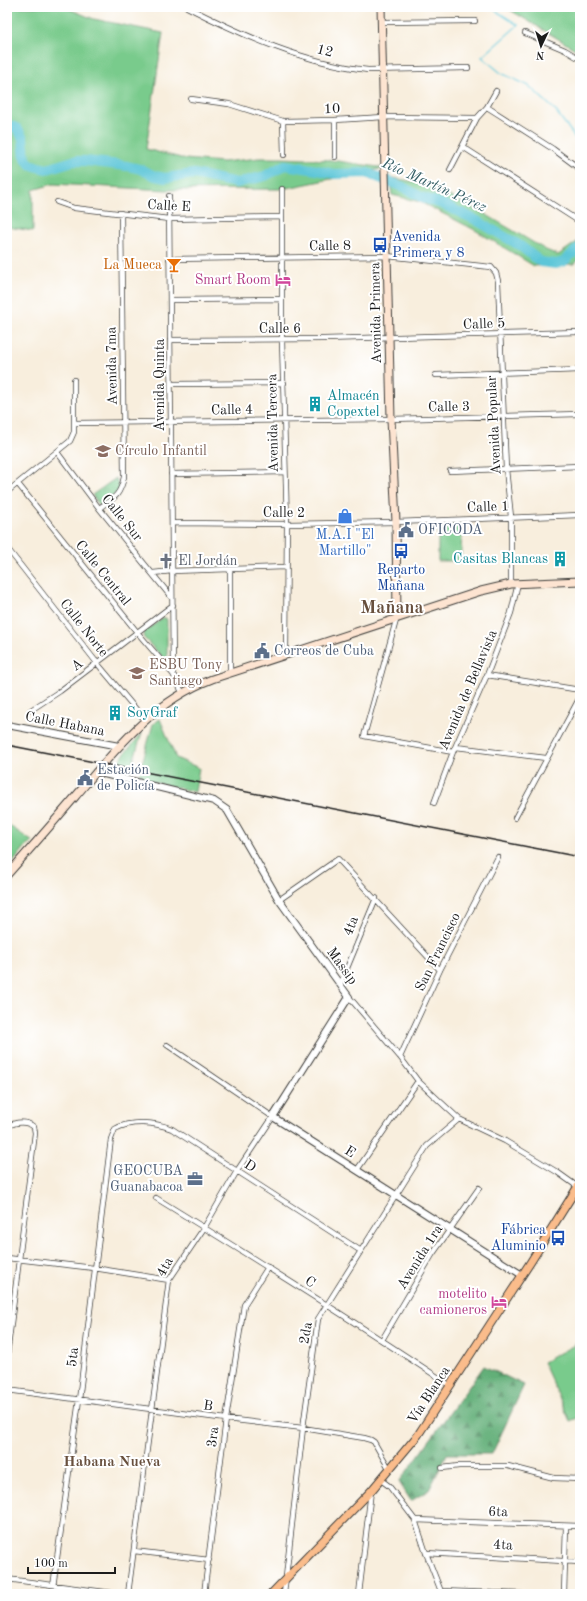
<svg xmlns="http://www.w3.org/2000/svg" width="587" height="1601" font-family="'Old Standard TT',serif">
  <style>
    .grass { fill: #79cb8c; stroke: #4a7454 }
    .forest { fill: url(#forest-firs); stroke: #3f664a }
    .park { fill: url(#park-crowns); stroke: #4a7454 }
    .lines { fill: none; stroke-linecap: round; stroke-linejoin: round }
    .stream { stroke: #5dc6d8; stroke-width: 1.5 }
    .river { stroke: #5dc6d8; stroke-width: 10 }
    .minor-casing { stroke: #3d3c39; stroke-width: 6 }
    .tertiary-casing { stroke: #3d3c39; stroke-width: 8 }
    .secondary-casing { stroke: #3d3c39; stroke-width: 9 }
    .primary-casing { stroke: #3d3c39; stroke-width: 9 }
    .minor { stroke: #fff; stroke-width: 4.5 }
    .tertiary { stroke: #fff; stroke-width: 6 }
    .secondary { stroke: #fde4d1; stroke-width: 7 }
    .primary { stroke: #fabc8b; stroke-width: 7 }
    .rail { stroke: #1c1c1c; stroke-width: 1.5 }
    .labels { text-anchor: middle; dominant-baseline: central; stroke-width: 4; stroke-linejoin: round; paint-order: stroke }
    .street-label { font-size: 14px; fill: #1c1c1c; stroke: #fff }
    .transit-label { font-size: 14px; fill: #164399; stroke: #fff; text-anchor: start }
    .food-label { font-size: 14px; fill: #c56008; stroke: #fff; text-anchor: end }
    .hotel-label { font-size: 14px; fill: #b23c85; stroke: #fff; text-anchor: end }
    .culture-label { font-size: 14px; fill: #0d838f; stroke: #fff; text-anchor: start }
    .education-label { font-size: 14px; fill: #785e54; stroke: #fff; text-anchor: start }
    .service-label { font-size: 14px; fill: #4e5e75; stroke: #fff; text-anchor: start }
    .shop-label { font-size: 14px; fill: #366cbe; stroke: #fff }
    .worship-label { font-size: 14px; fill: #5b616d; stroke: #fff; text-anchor: start }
    .water-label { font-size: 15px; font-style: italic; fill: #366067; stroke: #fff }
    .neighbourhood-label { font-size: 15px; font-weight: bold; fill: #68503e; stroke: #fff }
    .district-label { font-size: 18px; font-weight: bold; fill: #68503e; stroke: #fff }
  </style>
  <defs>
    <pattern id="forest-firs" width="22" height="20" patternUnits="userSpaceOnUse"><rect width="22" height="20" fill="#62af78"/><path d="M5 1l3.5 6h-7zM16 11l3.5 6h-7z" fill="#508e62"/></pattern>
    <pattern id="park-crowns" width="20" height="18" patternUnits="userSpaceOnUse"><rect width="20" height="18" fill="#79cb8c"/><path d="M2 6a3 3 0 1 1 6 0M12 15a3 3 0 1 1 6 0" fill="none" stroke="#68ae78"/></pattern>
  </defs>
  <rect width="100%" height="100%" fill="#fff"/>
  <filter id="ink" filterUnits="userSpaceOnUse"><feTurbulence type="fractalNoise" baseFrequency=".025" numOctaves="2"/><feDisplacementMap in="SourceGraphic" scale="8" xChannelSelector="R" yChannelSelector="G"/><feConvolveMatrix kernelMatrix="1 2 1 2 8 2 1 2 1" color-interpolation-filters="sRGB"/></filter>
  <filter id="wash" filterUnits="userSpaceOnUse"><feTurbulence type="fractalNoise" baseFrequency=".012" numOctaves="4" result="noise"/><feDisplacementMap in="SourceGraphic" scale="16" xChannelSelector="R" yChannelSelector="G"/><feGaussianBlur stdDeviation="0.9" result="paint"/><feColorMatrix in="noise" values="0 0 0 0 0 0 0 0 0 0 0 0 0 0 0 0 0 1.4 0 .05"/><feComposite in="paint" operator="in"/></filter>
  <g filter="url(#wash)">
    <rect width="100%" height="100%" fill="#f8eedd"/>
    <path class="grass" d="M7,7h57l30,12 69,14 -17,116 39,10 38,3 36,-4h22l50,2 54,8 -103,21 -116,1 -113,-6 -20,6v41l-26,-4z
      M505,7h75v45z
      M389,177l36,7 60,30 61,36 12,5 22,-15v17l-6,7 -40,2 -59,-36 -55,-28 -28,-7z
      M438,524h24l-1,37h-23z
      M163,618h3l1,2v39l-1,2 -23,-24 1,-5z
      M160,719l16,39 23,10 -4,24 -57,-14 15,-54z
      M142,733l-13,41 -8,1 -12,-3z
      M7,824l26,18 -7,4 -19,24z
      M580,1342v75l-10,4 -27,-59z"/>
    <path class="forest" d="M484,1366l40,19 -32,69h-45l-18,36 -18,11 -12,-19z"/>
    <path class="park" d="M116,478l4,12 -20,16 -8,-11z"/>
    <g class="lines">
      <path class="stream" d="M490,7l28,18 -36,32 19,16 28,13 26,24 17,23 8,15"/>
      <path class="river" d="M7,125l10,3 6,10 2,20 5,6 8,3 9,2 26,-8h13l41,5 13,3 15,7 10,2 29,-4 43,9 28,-7 20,-11 32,5 17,4 33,-1 36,14 18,10 21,7 32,15 45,26 22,17 15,2 7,-2 17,-15"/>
    </g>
  </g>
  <g filter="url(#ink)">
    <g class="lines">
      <defs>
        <path id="minor" d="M187,7c57,29 117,56 181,63l100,-2
          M381,22l94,-1
          M525,33l40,17 15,9
          M191,99l38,5 54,17 52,-1 49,-3 93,1
          M487,107l66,42 27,20
          M283,121l1,34
          M463,147l117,75
          M335,157v-37
          M450,170l27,-52 10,-11 9,-16
          M282,189v151l5,184 -1,132
          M169,196l4,478 9,18
          M57,202l17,6 95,11 113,-2
          M169,259l218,-3 104,11 5,6 2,8 8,188 5,48v67
          M170,300l112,-1
          M170,340l154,-1 256,-7
          M436,375l144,-5
          M171,384l113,-1
          M74,423l317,-4 189,-5
          M57,452l42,56 73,90
          M450,471l130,-5
          M171,474l114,-2
          M18,484l119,148 36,42
          M7,492l63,-51 4,-9v-52
          M99,508c15,-10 21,-12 25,-31l-3,-264
          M172,523l115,1 109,-2 184,-7
          M7,548l90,115 48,57
          M230,569v105
          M153,573l19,-2 114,-4
          M397,617l-33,119 89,16
          M487,675l93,15
          M31,710l29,-19 113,-86
          M456,747l90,11
          M434,803l19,-51 34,-77 24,-62 7,-30
          M515,818l65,-121
          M279,900l59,-41 102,111
          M340,985l36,-87
          M349,997l51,60 18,24 41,38 46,22 52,31 21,15
          M400,1057l40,-87 58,-113
          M7,1127c9,-6 20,-6 27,0l1,6 -28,222
          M357,1170l61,-89
          M156,1198c99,61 198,123 295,188
          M7,1258l87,10 75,12
          M382,1340l50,-85 47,-67
          M7,1390l219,29 77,9 61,10 7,2 3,2 16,28
          M442,1468l17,-2h49l46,12 26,1
          M381,1480l8,6 26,34 11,33 16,41
          M415,1520l165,6
          M134,1551l75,9
          M426,1553l154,9
          M7,1579l113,15
          M441,1591l83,3
          M52,1594l27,-194 32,-261 4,-10c16,-9 40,-7 57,0l189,122
          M128,1594l41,-314 35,-52 33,-57 36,-54 -106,-72
          M204,1594l22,-175 18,-114 24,-38
          M284,1594l19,-166 15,-109 109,-173 32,-27
          M359,1594l12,-103
          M564,1594l2,-68"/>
        <path id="tertiary" d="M7,725l112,21
          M96,772l118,29 13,9 52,90 70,97 -76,120 249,158"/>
        <path id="secondary" d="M381,7l10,412 5,103 1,95
          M7,875c23,-26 46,-52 68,-78 40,-47 77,-95 137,-118l269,-88 30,-7 69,-3"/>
        <path id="primary" d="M271,1594l100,-103 47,-56 112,-172 50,-80"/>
      </defs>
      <use href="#minor" class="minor-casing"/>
      <use href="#tertiary" class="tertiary-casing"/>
      <use href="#secondary" class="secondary-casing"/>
      <use href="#primary" class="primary-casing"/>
      <use href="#minor" class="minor"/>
      <use href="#tertiary" class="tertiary"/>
      <use href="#secondary" class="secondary"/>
      <use href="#primary" class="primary"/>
      <path class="rail" d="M7,745l573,112"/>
    </g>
  </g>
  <defs>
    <symbol id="bus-bare" viewBox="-9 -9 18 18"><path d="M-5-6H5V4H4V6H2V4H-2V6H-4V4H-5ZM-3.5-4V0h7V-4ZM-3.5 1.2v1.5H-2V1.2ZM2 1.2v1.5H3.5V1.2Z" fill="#1a4fb4" stroke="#fff" stroke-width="2.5" paint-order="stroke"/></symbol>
    <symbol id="bar-bare" viewBox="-9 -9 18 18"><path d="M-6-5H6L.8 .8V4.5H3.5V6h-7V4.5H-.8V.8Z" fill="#e8710a" stroke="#fff" stroke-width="2.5" paint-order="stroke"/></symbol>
    <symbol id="hotel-bare" viewBox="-9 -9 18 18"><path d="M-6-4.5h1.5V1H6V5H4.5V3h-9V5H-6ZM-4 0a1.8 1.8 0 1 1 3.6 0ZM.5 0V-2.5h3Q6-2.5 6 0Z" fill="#d1479c" stroke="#fff" stroke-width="2.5" paint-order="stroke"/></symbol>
    <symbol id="building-bare" viewBox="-9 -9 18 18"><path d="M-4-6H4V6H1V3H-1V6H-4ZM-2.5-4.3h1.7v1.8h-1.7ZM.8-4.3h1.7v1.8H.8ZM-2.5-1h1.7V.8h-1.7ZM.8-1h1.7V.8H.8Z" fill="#0f9aa8" stroke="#fff" stroke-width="2.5" paint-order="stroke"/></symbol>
    <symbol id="school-bare" viewBox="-9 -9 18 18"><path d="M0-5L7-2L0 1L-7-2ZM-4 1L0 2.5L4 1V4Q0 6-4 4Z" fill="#8d6e63" stroke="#fff" stroke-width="2.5" paint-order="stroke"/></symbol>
    <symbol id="shop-bare" viewBox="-9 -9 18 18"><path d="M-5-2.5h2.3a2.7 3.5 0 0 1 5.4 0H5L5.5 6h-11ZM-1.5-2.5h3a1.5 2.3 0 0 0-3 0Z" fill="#3f7fe0" stroke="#fff" stroke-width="2.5" paint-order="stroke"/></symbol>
    <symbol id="civic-bare" viewBox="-9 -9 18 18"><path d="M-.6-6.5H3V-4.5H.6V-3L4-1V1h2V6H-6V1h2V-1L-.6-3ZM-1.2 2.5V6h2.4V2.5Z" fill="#5c6f8a" stroke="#fff" stroke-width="2.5" paint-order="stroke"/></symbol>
    <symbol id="church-bare" viewBox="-9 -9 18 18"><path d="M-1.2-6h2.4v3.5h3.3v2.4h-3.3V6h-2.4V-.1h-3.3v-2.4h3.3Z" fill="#6b7280" stroke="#fff" stroke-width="2.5" paint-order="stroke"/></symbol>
    <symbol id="office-bare" viewBox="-9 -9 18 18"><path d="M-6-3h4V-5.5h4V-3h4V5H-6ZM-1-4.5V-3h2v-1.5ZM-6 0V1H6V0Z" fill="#5c6f8a" stroke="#fff" stroke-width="2.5" paint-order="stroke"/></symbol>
  </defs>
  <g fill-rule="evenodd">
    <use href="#bus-bare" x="369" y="234" width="22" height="22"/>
    <use href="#bar-bare" x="163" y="254" width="22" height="22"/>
    <use href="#hotel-bare" x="272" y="269" width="22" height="22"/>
    <use href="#building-bare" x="304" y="393" width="22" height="22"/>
    <use href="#school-bare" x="92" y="440" width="22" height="22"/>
    <use href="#shop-bare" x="334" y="505" width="22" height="22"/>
    <use href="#civic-bare" x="395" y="519" width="22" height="22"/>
    <use href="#bus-bare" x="390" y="540" width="22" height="22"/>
    <use href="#building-bare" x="549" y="548" width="22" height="22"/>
    <use href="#church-bare" x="155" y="550" width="22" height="22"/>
    <use href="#civic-bare" x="251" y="640" width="22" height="22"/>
    <use href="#school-bare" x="126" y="662" width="22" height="22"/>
    <use href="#building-bare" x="104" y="702" width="22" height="22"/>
    <use href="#civic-bare" x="74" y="767" width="22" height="22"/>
    <use href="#office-bare" x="184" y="1168" width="22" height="22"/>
    <use href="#bus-bare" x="547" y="1227" width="22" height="22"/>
    <use href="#hotel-bare" x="488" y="1291" width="22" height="22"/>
  </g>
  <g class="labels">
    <g class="street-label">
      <text transform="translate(325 51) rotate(15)">12</text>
      <text transform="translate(332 109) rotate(-2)">10</text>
      <text transform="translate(169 206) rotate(3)">Calle E</text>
      <text transform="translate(330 246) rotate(-1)">Calle 8</text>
      <text transform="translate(376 313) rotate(-91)">Avenida Primera</text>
      <text transform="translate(484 324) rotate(-2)">Calle 5</text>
      <text x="280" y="329">Calle 6</text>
      <text transform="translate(112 366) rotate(-91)">Avenida 7ma</text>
      <text transform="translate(160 385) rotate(-90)">Avenida Quinta</text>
      <text transform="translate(449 407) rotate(-1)">Calle 3</text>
      <text transform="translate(232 410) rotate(-1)">Calle 4</text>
      <text transform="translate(273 423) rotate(-91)">Avenida Tercera</text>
      <text transform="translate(494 425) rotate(-93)">Avenida Popular</text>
      <text transform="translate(488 507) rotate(-2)">Calle 1</text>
      <text x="284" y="513">Calle 2</text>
      <text transform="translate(122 518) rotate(51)">Calle Sur</text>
      <text transform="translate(103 573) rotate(51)">Calle Central</text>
      <text transform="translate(84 628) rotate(52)">Calle Norte</text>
      <text transform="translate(77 665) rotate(-37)">A</text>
      <text transform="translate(468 690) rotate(-67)">Avenida de Bellavista</text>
      <text transform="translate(65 724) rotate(11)">Calle Habana</text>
      <text transform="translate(351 926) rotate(-68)">4ta</text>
      <text transform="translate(438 952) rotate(-64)">San Francisco</text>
      <text transform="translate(342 966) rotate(54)">Massip</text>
      <text transform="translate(350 1152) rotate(32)">E</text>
      <text transform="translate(250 1166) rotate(33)">D</text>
      <text transform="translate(420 1257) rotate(-58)">Avenida 1ra</text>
      <text transform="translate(165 1267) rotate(-62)">4ta</text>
      <text transform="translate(310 1282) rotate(34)">C</text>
      <text transform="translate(306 1333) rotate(-80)">2da</text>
      <text transform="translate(73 1357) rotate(-83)">5ta</text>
      <text transform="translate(429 1395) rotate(-57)">Vía Blanca</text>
      <text transform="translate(208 1406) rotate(8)">B</text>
      <text transform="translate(213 1437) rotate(-83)">3ra</text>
      <text transform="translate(498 1512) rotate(2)">6ta</text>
      <text transform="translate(503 1545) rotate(3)">4ta</text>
    </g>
    <g class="transit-label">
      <text x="392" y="237">Avenida<tspan x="392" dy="16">Primera y 8</tspan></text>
      <text x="401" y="570" text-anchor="middle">Reparto<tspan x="401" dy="16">Mañana</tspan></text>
      <text x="546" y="1230" text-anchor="end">Fábrica<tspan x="546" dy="16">Aluminio</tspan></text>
    </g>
    <g class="food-label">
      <text x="162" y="265">La Mueca</text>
    </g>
    <g class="hotel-label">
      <text x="271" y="280">Smart Room</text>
      <text x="487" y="1294">motelito<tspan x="487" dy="16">camioneros</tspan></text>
    </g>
    <g class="culture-label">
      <text x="327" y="396">Almacén<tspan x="327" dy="16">Copextel</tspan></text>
      <text x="548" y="559" text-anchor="end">Casitas Blancas</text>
      <text x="127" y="713">SoyGraf</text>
    </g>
    <g class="education-label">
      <text x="115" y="451">Círculo Infantil</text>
      <text x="149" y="665">ESBU Tony<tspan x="149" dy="16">Santiago</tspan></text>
    </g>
    <g class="service-label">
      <text x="418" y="530">OFICODA</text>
      <text x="274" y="651">Correos de Cuba</text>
      <text x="97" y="770">Estación<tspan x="97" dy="16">de Policía</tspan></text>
      <text x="183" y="1171" text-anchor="end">GEOCUBA<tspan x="183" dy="16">Guanabacoa</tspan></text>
    </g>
    <g class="shop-label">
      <text x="345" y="535">M.A.I "El<tspan x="345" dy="16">Martillo"</tspan></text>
    </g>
    <g class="worship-label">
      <text x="178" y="561">El Jordán</text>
    </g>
    <g class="water-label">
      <text transform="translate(434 186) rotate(24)">Río Martín Pérez</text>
    </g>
    <g class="neighbourhood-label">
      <text x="112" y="1462">Habana Nueva</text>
    </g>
    <g class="district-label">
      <text x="392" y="608">Mañana</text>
    </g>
  </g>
  <rect width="587" height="1601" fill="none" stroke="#fff" stroke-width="24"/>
  <g transform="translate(541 46) rotate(184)" stroke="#ffffff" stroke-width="3" paint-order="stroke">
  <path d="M0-3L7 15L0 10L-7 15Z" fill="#1c1c1c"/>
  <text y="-6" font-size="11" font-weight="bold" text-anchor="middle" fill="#1c1c1c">N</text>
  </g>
  <path d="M28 1567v6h87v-6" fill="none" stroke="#1c1c1c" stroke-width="2"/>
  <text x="34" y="1567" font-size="12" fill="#1c1c1c" stroke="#ffffff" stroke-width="3" paint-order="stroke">100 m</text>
</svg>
